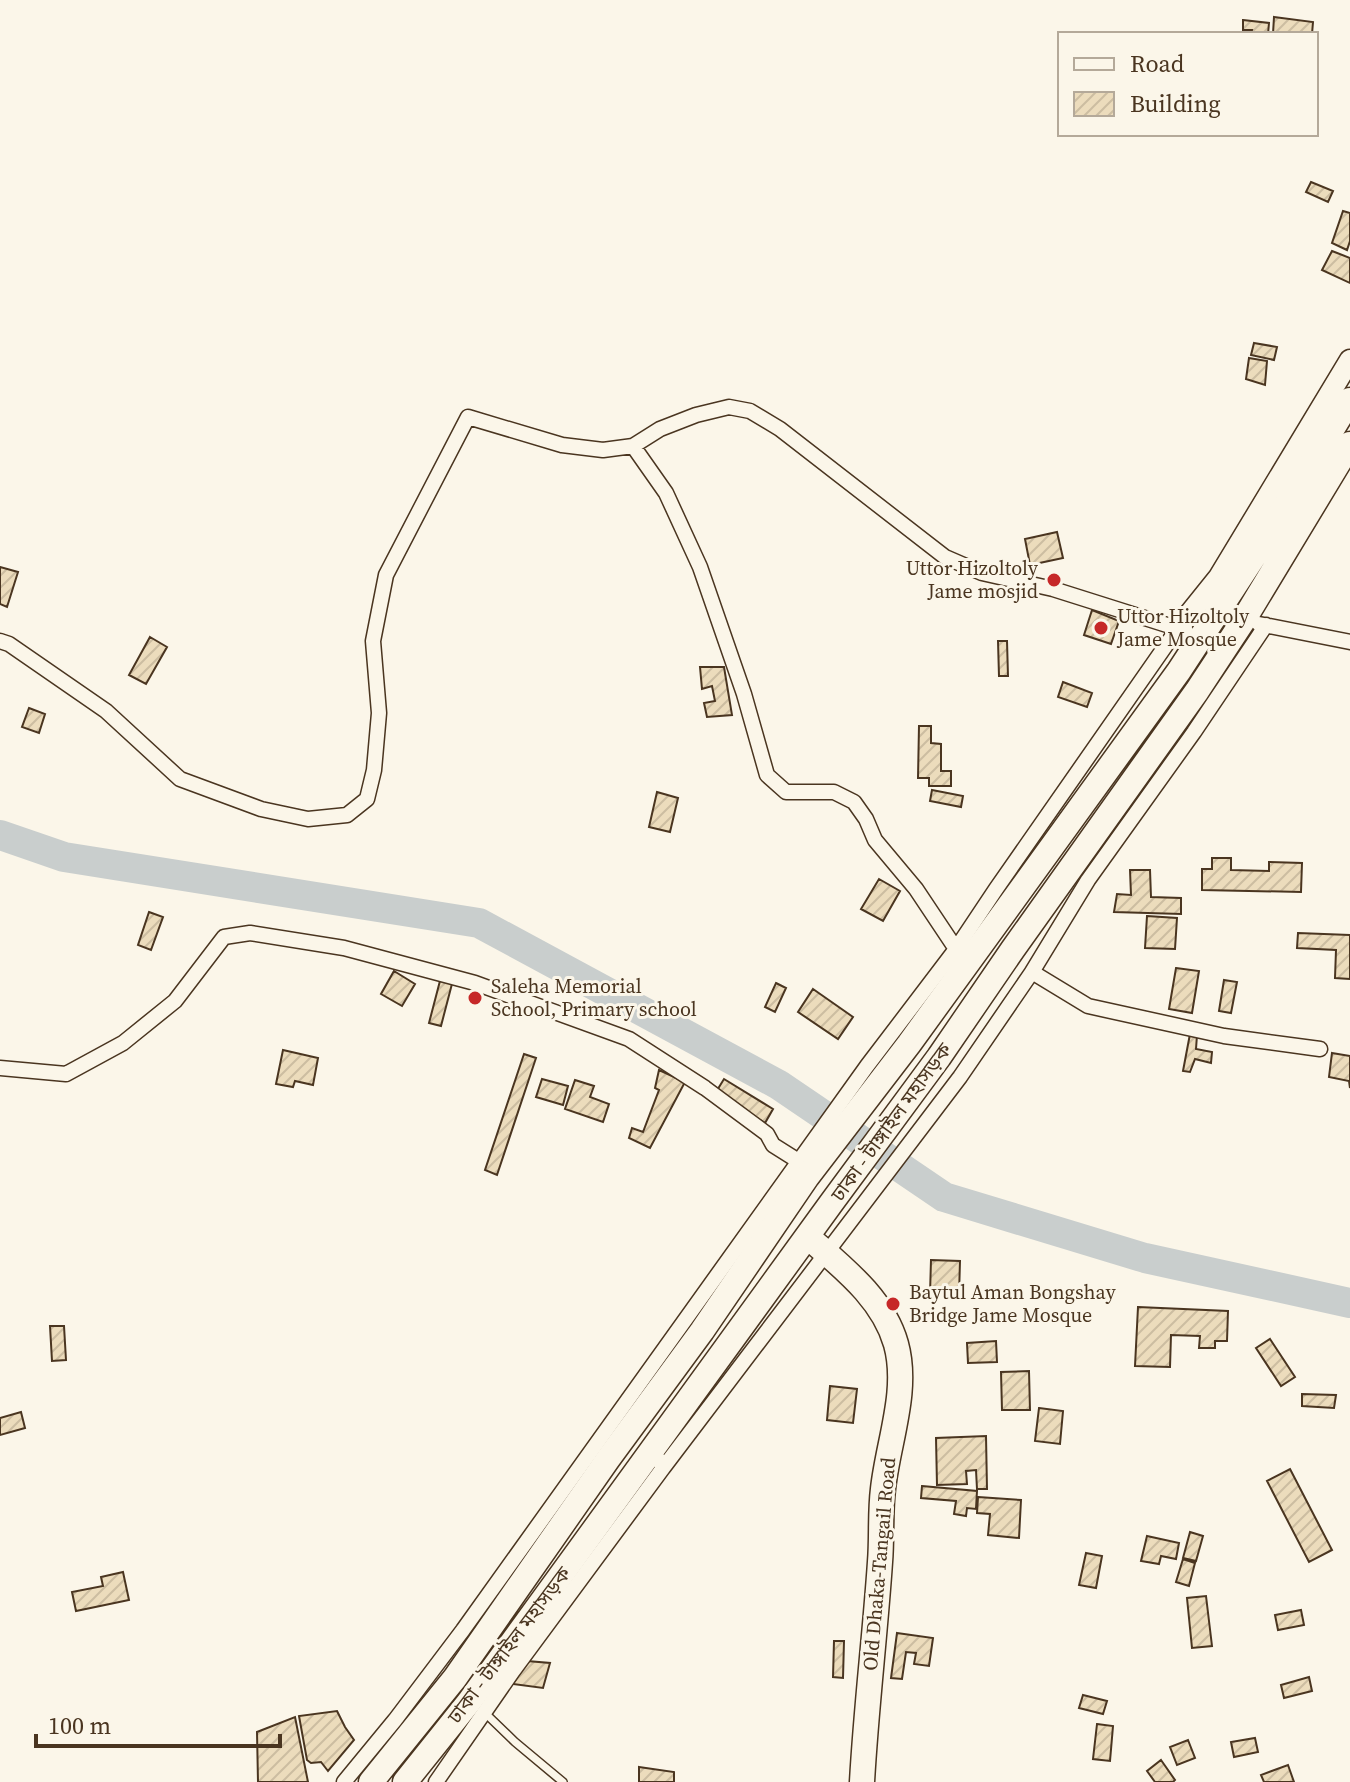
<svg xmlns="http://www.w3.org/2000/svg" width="1350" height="1782" font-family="'Source Serif 4','Noto Sans Bengali',serif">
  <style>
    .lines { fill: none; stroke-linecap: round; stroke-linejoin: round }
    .river { stroke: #c9cecd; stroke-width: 30 }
    .building { fill: url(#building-hatch); stroke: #4a3520; stroke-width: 2 }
    .service-casing { stroke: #4a3520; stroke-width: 10 }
    .minor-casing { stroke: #4a3520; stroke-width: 17 }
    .secondary-casing { stroke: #4a3520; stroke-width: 23 }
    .trunk-casing { stroke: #4a3520; stroke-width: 27 }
    .service { stroke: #fbf6e9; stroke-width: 7 }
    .minor { stroke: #fbf6e9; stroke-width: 14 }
    .secondary { stroke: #fbf6e9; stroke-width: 20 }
    .trunk { stroke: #fbf6e9; stroke-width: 24 }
    .poi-dot { fill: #c62828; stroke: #fbf6e9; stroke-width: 3 }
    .labels { text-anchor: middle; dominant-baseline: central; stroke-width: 6; stroke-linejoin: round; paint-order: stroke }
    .poi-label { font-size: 20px; fill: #4a3520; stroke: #fbf6e9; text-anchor: start }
    .street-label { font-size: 20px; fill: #4a3520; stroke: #fbf6e9 }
  </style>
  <defs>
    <pattern id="building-hatch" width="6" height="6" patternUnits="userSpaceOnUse" patternTransform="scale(2)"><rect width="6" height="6" fill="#ecdcbc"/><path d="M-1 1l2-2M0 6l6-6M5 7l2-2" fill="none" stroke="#ccbda1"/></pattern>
  </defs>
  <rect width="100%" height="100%" fill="#fbf6e9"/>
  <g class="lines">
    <path class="river" d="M0,835l64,22 415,66 300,162 165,112 201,61 205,45"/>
  </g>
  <path class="building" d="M1274,17l39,5 -1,12h-16v-1l-23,1z
    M1243,20l26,3 -1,11h-17l1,-4h-9z
    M1311,182l22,9 -5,11 -22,-10z
    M1343,211l7,2v28l-3,9 -15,-7z
    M1332,251l18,7v25l-28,-13z
    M1254,343l23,4 -3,13 -23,-5z
    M1249,358l18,3 -2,24 -19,-6z
    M1057,532l6,26 -33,7 -5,-26z
    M0,567l18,5 -11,35 -7,-3z
    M1092,610l27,11 -8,23 -27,-9z
    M150,637l17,10 -21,37 -17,-9z
    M998,641h9l1,35h-9z
    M700,667h24l8,48 -25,2 -3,-14 11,-2 -3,-15 -10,3z
    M1063,682l29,11 -5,14 -29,-10z
    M29,708l16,6 -6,19 -17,-6z
    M919,726h12v17l10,1v27h10v15h-22v-8h-11z
    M932,790l31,6 -2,11 -31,-6z
    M657,792l21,6 -8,34 -21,-5z
    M1212,858h19v12l38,1v-9l33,1 -1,29 -99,-2v-21h10z
    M1130,870h20l1,27 30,1v16l-67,-2 3,-18 14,1z
    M879,879l21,12 -17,30 -22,-12z
    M149,912l14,5 -12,33 -13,-5z
    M1147,916l30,2 -2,31 -30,-1z
    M1298,933l52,2v44l-15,-1 1,-28 -39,-2z
    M1176,968l23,3 -7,42 -23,-4z
    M394,971l21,13 -13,22 -21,-12z
    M441,977l12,3 -12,46 -12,-3z
    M1224,980l13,2 -6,31 -12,-2z
    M776,983l10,5 -11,24 -10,-5z
    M813,989l40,28 -15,22 -40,-27z
    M1190,1034l7,1 -1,14 16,3 -1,11 -16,-4 -5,13 -7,-1z
    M283,1050l35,8 -5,27 -18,-4 -2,6 -17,-3z
    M1332,1053l18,3v32l-1,-7 -20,-4z
    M524,1054l12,4 -39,117 -12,-5z
    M659,1070l26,12 -35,66 -21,-10 3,-10 11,4 16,-42 -4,-2z
    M542,1079l26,7 -5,19 -27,-8z
    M724,1079l49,30 -8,14 -49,-31z
    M575,1080l19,6 -4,11 19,7 -6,18 -38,-13z
    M931,1260l29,1 -1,34 -29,-1z
    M1138,1307l90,4 -1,30h-12v7h-16l1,-12 -29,-1 -1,32 -35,-1z
    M50,1326h14l2,34 -14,1z
    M1270,1339l25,38 -14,9 -25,-38z
    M996,1341l1,21 -29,1 -1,-20z
    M1029,1371l1,39h-28l-1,-38z
    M830,1386l27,3 -4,34 -26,-3z
    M1302,1394l34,1 -2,13 -32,-2z
    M1039,1408l24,3 -3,33 -25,-3z
    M21,1412l4,16 -25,7v-17z
    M986,1436l1,53h-10l-1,-19 -10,1 1,13 -30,1 -1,-47z
    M1290,1469l42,81 -23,12 -42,-81z
    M922,1486l55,5 -1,18 -9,-1 -1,8 -12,-2 2,-13 -35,-3z
    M978,1497l43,3 -2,38 -31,-3 2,-21 -13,-1z
    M1190,1532l13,4 -7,25 -13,-3z
    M1147,1536l32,7 -3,16 -15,-3 -2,8 -18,-3z
    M1086,1553l16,3 -6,32 -17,-3z
    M1183,1559l12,4 -6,23 -13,-4z
    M123,1572l6,28 -53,11 -4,-19 31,-6 -2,-9z
    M1206,1596l6,50 -20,2 -5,-50z
    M1301,1610l3,15 -26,5 -3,-15z
    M897,1633l36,5 -4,28 -15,-2 2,-11 -10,-1 -4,27 -11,-1z
    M834,1641h10l-1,37 -10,-1z
    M527,1661l23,2 -7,25 -30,-4z
    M1309,1677l3,14 -28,7 -3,-13z
    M1083,1695l24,6 -4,13 -24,-6z
    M337,1711l8,16 9,13 -26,31 -7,-9 -10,1 -4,-3 -8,-44z
    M295,1717l13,65h-50l-1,-50z
    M1097,1724l16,2 -3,35 -17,-2z
    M1255,1738l3,14 -24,5 -3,-15z
    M1188,1740l7,18 -18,7 -7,-18z
    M1161,1760l14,20 -2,2h-18l-8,-11z
    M1288,1765l6,17h-30l-3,-7z
    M639,1767l35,5v10h-35z"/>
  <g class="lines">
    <defs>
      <path id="service" d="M485,1713l30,29 48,40"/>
      <path id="minor" d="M633,446l33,47 34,74 44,127 23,81 19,17h48l20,10 12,17 9,21 41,49 40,60
        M1259,624l91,18
        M0,641l9,3 97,67 74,68 81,30 47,10 39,-4 20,-16 7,-29 5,-57 -6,-72 13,-66 82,-158 94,28 41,5 30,-4 27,-17 36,-14 33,-8 21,4 30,18 165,128 37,16 71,16 133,42
        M1032,972l56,34 136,30 96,13
        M0,1068l66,6 57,-31 52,-42 49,-64 26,-4 94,15 131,35 154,56 76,49 62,46 6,11 27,17
        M663,1468l297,-391 72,-105 56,-92 106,-148 72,-107
        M344,1782l51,-62 68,-90 404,-564 89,-117 40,-60 182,-261
        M436,1782l77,-111 150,-203 -4,-8"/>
      <path id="secondary" d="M1178,628l41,-51 131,-217"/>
      <path id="trunk" d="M808,1237c34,30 75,61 88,107 13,47 -8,98 -13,145 -3,24 -1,49 -3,73 -5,74 -14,147 -18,220
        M371,1782l84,-104 153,-219 94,-128 105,-154 102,-133 270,-373 85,-130 86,-141
        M405,1782l64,-80 363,-500 107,-145 74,-108 184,-258 46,-70 107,-177"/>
    </defs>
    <use href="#service" class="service-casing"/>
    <use href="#minor" class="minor-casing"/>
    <use href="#secondary" class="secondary-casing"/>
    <use href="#trunk" class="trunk-casing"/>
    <use href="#service" class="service"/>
    <use href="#minor" class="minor"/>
    <use href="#secondary" class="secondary"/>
    <use href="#trunk" class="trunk"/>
  </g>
  <g class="poi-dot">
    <circle cx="1054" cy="580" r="8"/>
    <circle cx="1101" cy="628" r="8"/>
    <circle cx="475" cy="998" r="8"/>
    <circle cx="893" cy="1304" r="8"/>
  </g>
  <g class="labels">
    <g class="poi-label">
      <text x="1038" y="568" text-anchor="end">Uttor Hizoltoly<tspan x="1038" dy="23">Jame mosjid</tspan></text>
      <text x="1117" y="616">Uttor Hizoltoly<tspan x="1117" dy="23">Jame Mosque</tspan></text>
      <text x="491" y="986">Saleha Memorial<tspan x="491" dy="23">School, Primary school</tspan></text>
      <text x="909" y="1292">Baytul Aman Bongshay<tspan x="909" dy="23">Bridge Jame Mosque</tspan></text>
    </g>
    <g class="street-label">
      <text transform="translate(891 1122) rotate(-54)">ঢাকা - টাঙ্গাইল মহাসড়ক</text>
      <text transform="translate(879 1564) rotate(-85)">Old Dhaka-Tangail Road</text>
      <text transform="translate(509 1645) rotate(-53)">ঢাকা - টাঙ্গাইল মহাসড়ক</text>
    </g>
  </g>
  <rect x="1058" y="32" width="260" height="104" fill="#fbf6e9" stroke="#b4a999" stroke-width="2"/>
  <rect x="1074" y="58" width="40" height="12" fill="#fbf6e9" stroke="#b4a999" stroke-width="2"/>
  <text x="1130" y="72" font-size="24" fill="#4a3520">Road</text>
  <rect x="1074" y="92" width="40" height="24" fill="url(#building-hatch)" stroke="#b4a999" stroke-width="2"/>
  <text x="1130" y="112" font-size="24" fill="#4a3520">Building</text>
  <path d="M36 1734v12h244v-12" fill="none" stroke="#4a3520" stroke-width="4"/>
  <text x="48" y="1734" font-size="24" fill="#4a3520" stroke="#fbf6e9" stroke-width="6" paint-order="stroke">100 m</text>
</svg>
